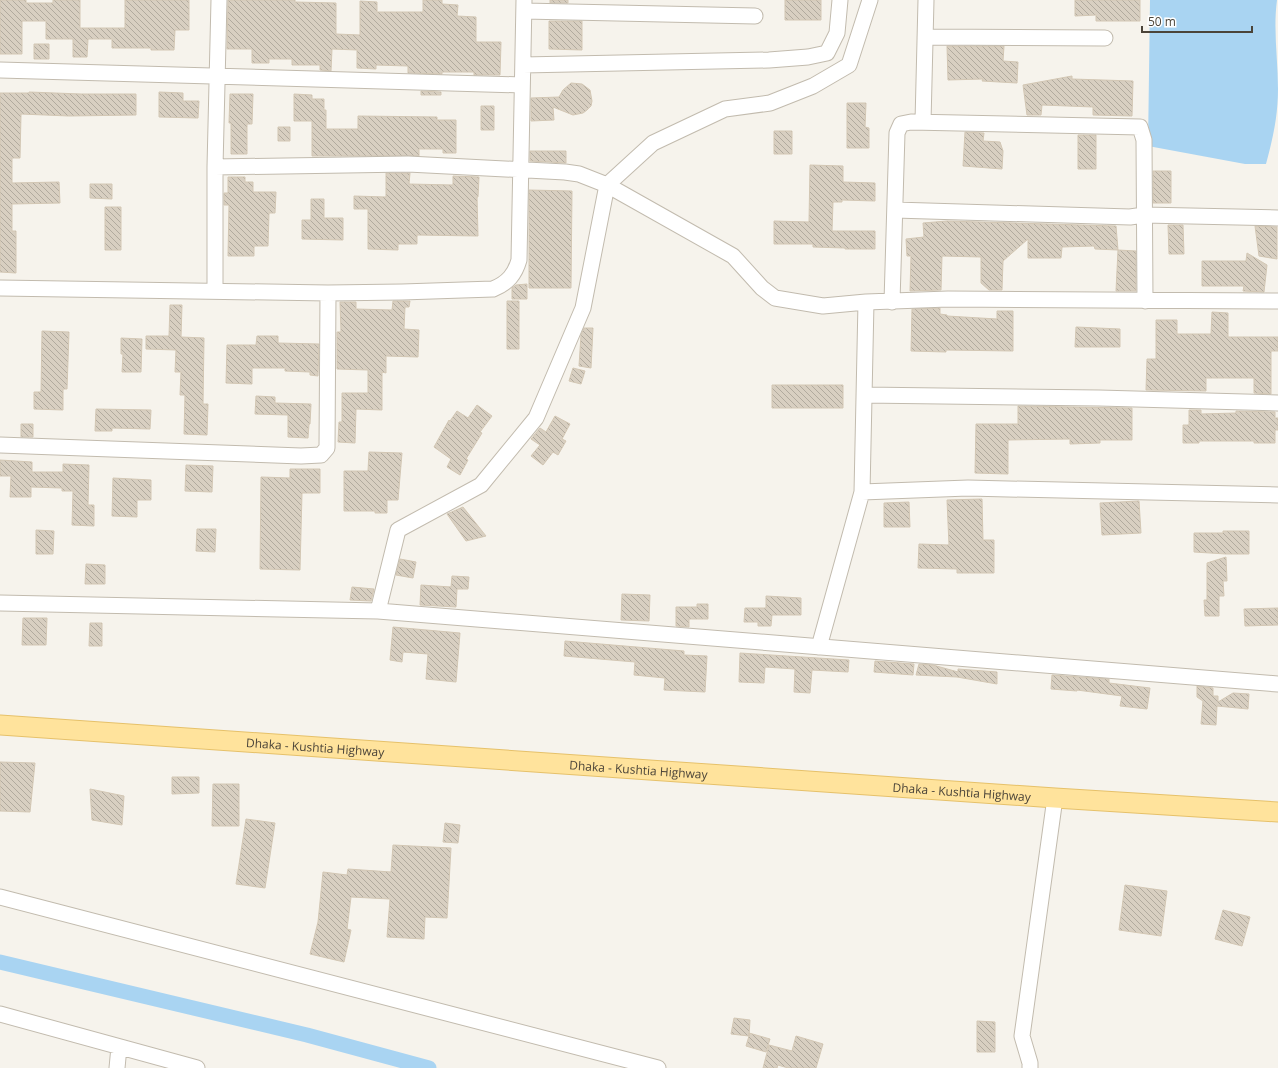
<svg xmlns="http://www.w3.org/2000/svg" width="1278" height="1068" font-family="'Open Sans',sans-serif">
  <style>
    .water { fill: #a9d4f2 }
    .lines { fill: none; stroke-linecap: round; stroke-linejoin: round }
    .canal { stroke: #a9d4f2; stroke-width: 15 }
    .building { fill: url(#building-back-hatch); stroke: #d3c7b4 }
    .minor-casing { stroke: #c2bbae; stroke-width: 17 }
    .major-casing { stroke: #e6c16a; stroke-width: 21 }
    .minor { stroke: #fff; stroke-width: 15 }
    .major { stroke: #ffe39c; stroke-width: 19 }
    .labels { text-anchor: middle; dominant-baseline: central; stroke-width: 4; stroke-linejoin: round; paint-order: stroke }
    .street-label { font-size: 12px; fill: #4b4439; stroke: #fff }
  </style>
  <defs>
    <pattern id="building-back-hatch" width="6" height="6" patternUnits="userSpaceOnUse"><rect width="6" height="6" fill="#d8cfc1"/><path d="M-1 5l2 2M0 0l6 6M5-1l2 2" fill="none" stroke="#b1aa9e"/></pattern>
  </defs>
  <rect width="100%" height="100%" fill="#f6f3ec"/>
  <path class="water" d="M1150,0h127c-4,30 1,59 1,89 0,27 -5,49 -12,75h-21l-97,-18z"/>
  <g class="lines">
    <path class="canal" d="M0,962l307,73 122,33"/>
  </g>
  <path class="building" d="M0,0h26v3h27v-3h27v28h45v-28h64v30h-14l-1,20h-23v-2h-39v-9h-24l-1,18h-14v-18h-27v-18h-24v33h-22z
    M228,0h67v2l41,1v31l24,1v-34l17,1v10h46v-12h19v4l16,1 -1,11 19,1v25h25l-1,33h-26v-3h-32v2l-34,-1v-7l-32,-1v4l-19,-1v-18l-25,-1 -1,22 -11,-1v-5h-28v-6h-23v4h-17v-14h-25z
    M550,0h18v3h-18z
    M785,0h36v20h-36z
    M1075,0h65v21h-44v-6l-21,1z
    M549,21h33v29l-33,-1z
    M34,44h15v15h-15z
    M947,46h57l-1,15 15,1 -1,21 -35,-2 1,-2 -35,1z
    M1072,76v3l61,2 -1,35 -39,-1v-8l-51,-2 -1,10h-14l-4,-30z
    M571,83l11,1 8,6 2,11 -1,5 -4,4 -4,3 -10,2 -20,-8 1,13 -23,1v-23l28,-1 4,-7z
    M421,91l20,1v3h-20z
    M29,92l52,2h55v21l-67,1 -48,-2 -1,44h-8v25l47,-1 1,21 -48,1v27h4v42l-16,-1v-179h29z
    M159,92l24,1v8h16l-1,17 -39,-1z
    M230,94h23l-1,30h-5v30h-16v-31h-2z
    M294,94l18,1v4h12v11h2v19h32v-13l79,1v3h19v33h-13v-4h-24v7h-107v-35h-18z
    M847,103h19l-1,24 4,1v20h-22z
    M481,106h13v24h-13z
    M278,127h12v14h-12z
    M774,131h18v23h-18z
    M965,132l19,1 -1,8 17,1 3,9 -1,18 -39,-3z
    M1078,135h18v34h-18z
    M530,151h36v12l-36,-2z
    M810,165l33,1v16l32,1v18l-33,-1v2h-9l-1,29h43v18h-30v-1l-32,-1v-3h-39v-23l35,1z
    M1153,171h18v32h-18z
    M386,173h24l-1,11 44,1v-9l26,1 -1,20h-1l1,39 -61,-1v9h-19v6l-30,-1v-40h-14v-13l32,1z
    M228,177h17v5h8v10h23l-1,21h-6l-1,33h-14v10h-26l1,-51h-5v-12h4z
    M90,184h22v15l-22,-1z
    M529,190l43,1 -1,97h-42z
    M311,199h13v19h19v22l-41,-1v-19h9z
    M105,207h16v43h-16z
    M947,221l169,5 2,24 -23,-1 -1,-3 -32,1 -1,11h-33v-19l-25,22 -1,29h-13l-8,-7v-26l-39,-1 -1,34 -31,1 1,-35h-4l-1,-17 18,-2 -1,-14z
    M1168,225h15l1,29h-15z
    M1255,226l22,1v32l-18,-3z
    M1118,250l18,1v40h-20z
    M1247,253l20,12 -3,27 -21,-1 1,-5h-42v-25h44z
    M527,284v15h-15v-11l4,-3z
    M393,301h17l-1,6h-4l-1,22 15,1 -1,27 -32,-1v17l-4,-1v38l-26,-1 -1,34 -17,-1 1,-20h3v-29h26v-23l-31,-1v-37h4l-1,-30h16v7l36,1z
    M507,301h12v48h-12z
    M170,305h12l-1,32 23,1 -1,66h5l-1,31 -23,-1 1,-39h-5l1,-23h-6l1,-22 -30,-1v-13h23z
    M940,308v6l7,1v1l50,3v-8h16v40l-67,-1v2l-35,-1 1,-42z
    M1212,312l16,1v24h50v14h-7v43l-17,-1v-15h-48v13l-60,-1 1,-31h9v-39h21v14h34z
    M1076,327l44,2v18h-45z
    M584,328h9l-2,40 -12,-2 2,-31z
    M42,331l27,1 -2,57h-4v21l-29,-1v-17h7z
    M257,336h21v7l41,1 -1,32 -8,-1v-3l-25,-1v-3h-33v16l-26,-1 1,-38h29z
    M121,338l21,1 -1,33h-19l1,-18h-2z
    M573,368l12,3 -4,13 -12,-3z
    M772,385h71v23h-71z
    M256,396l19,1v6l36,1 -1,20h-1l-1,14 -20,-1v-22l-33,-1z
    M477,405l15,11 -12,16 2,1 -16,26 2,1 -8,15 -13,-8 4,-8 -17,-12 15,-27 1,1 7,-10 11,7z
    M1018,406l114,2v32h-32v3l-30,1v-5l-62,1v34l-33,-1 1,-49h42z
    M96,409l55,1 -1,19 -38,-1v3h-17z
    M1189,410h12v4l35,-1v-2l39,1v6h3v12h-3v13h-21v-2h-55v2h-16v-18h6z
    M555,416l15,8 -8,15 4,2 -8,14 -5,-3 -10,13 -12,-9 9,-11 -9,-6 9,-11 6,4z
    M21,424h12v13h-12z
    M369,452l33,1 -4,47h-11v13h-12v-2h-31v-40h24z
    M0,460l32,2v10h31v-8l26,1 -1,40h6v21l-22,-1 1,-34h-11v-3l-31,-1v10h-21l1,-21h-11z
    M186,465l27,1 -1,26 -27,-1z
    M290,469h30v24h-18l-2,77 -40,-1 1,-92 29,1z
    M113,478l38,2v20h-14v17l-25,-1z
    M982,499l1,41h11v33h-37v-4l-39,-1 1,-24 30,1 -2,-45z
    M1139,501l2,32 -39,2 -2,-32z
    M909,502l1,25h-26v-24z
    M463,507l23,29 -20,5 -19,-27z
    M197,529h19l-1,23 -19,-1z
    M36,530l18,1 -1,23h-17z
    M1223,531h26v23h-23l-32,-2v-19h29z
    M1226,557l1,24h-4l1,15h-5v20h-14l-1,-16h3v-37z
    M400,559l16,3 -3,16 -17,-3z
    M86,564l19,1v19h-20z
    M452,576l17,1 -1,12h-11l-1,18 -36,-2 1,-20 30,2z
    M352,587l22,2 -3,12 -21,-1z
    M622,594l28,1 -1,26 -28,-1z
    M766,596l35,2v17h-29l-1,11h-13v-4h-14l1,-14h21z
    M697,604h11v15h-19v8l-13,-1v-19h21z
    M1278,608v17l-33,1 -1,-17z
    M23,618h24l-1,27h-24z
    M90,623h12v23h-13z
    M393,627l67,6 -4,49 -30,-3 2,-25 -25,-2 -1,10 -12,-2z
    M565,641l119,10v4l23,1 -2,36 -41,-2 1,-12 -31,-3 1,-13 -71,-6z
    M740,653l109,7 -1,12 -36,-2 -2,23 -16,-1 1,-23 -30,-2 -1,16 -25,-1z
    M875,661l39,3 -1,11 -39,-3z
    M919,664l14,1 25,7v-3l39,3v12l-40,-7 1,-1 -1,1 -41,-2z
    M1052,675l57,4v4l41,5 -3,21 -27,-3 2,-10 -45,-6v1l-26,-2z
    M1197,686l16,2v8h5v6l15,-9 16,1 -1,15 -31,-3 -1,19 -15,-1 2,-23 -6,-4z
    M0,762l35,1 -5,49 -30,-1z
    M172,777h27v16l-27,1z
    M213,784h26v42h-27z
    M90,789l34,7 -2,29 -30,-5z
    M246,819l29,4 -10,65 -29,-4z
    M445,823l15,2 -2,18 -15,-1z
    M393,845l58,3 -4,70 -22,-1 -1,22 -37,-2 3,-38 -39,-2 -4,32 4,1 -7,32 -34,-8 8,-32 5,-50 24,3 1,-6 43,3z
    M1125,885l42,6 -6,45 -42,-6z
    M1223,910l27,7 -8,29 -27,-7z
    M734,1018l16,2 -1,16v-3l21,6 -4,13 -20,-6 3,-10 -18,-2z
    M977,1021l18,1v30h-18z
    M796,1036l27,8 -7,24h-28l-10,-3 -1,3h-14l6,-23 23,6z"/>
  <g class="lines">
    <defs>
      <path id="minor" d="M524,11l231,5
        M925,37l180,1
        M523,65l246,-5 39,-3 19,-4 10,-20 3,-33
        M0,70l522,15
        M923,122l3,-122
        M215,167l193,-3 157,8 14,2 28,11 126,71 29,32 13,10 48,8 43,-4 82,-3 330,2
        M895,210l235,7 14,-2 134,3
        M0,288l328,5 74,-1 91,-3c15,-6 22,-15 26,-29l5,-260
        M215,291v-124l4,-167
        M892,302l5,-169 4,-9 10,-2 229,5 4,13 1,161
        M864,395l235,3 179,5
        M0,445l301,11 20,-1 6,-7 1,-155
        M862,492l106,-4 310,7
        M0,603l378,8 900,73
        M378,611l20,-81 83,-45 55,-67 47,-110 24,-123 46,-42 72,-34 45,-6 43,-17 36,-21 21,-65
        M819,647l43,-155 4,-190
        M0,897l658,171
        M0,1014l197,54
        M117,1068l2,-21
        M1030,1068v-5l-8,-27 33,-238"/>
      <g id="major">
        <path id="s1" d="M0,725l1055,73 223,14"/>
      </g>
    </defs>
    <use href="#minor" class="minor-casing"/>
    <use href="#major" class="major-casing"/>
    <use href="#minor" class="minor"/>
    <use href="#major" class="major"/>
  </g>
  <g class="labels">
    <g class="street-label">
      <text stroke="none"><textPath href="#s1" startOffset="316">Dhaka - Kushtia Highway</textPath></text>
      <text stroke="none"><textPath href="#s1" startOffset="640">Dhaka - Kushtia Highway</textPath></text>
      <text stroke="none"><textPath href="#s1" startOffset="964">Dhaka - Kushtia Highway</textPath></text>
    </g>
  </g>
  <path d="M1142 26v6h110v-6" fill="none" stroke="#4b4439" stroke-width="2"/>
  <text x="1148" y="26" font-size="12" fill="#4b4439" stroke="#ffffff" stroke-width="3" paint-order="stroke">50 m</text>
</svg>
